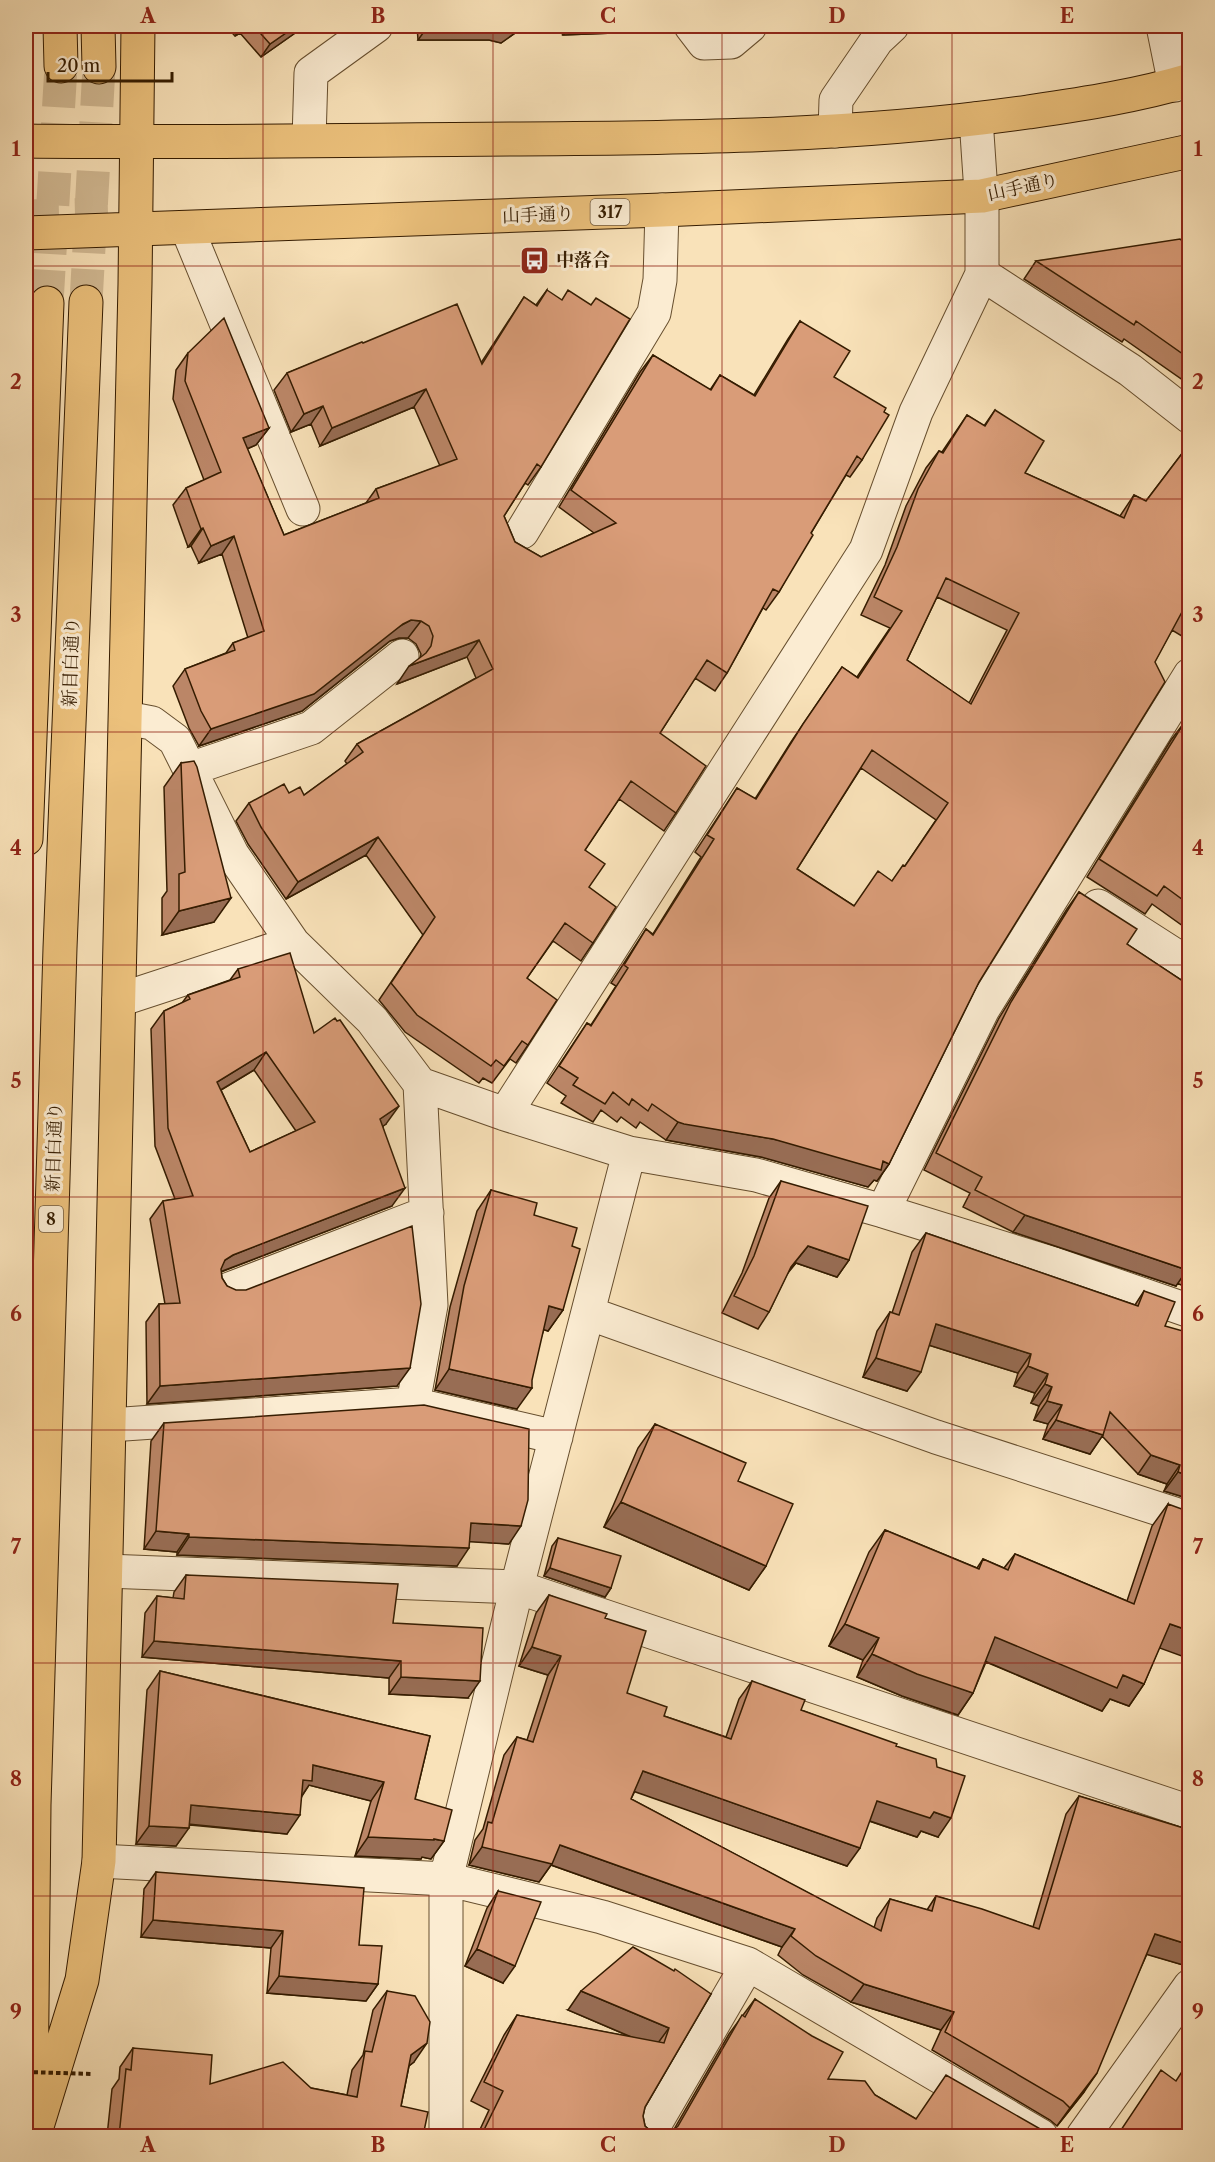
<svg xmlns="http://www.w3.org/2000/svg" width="1215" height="2162" font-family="'Libre Caslon Text','Noto Serif JP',serif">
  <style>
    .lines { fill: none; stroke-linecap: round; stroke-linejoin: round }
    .major-tunnel { stroke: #d2ba94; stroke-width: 33; stroke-dasharray: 33 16; stroke-linecap: butt }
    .highway-tunnel { stroke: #d2ba94; stroke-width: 33; stroke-dasharray: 33 16; stroke-linecap: butt }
    .minor-casing { stroke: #664e2e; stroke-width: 35 }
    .major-casing { stroke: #351c00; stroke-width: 35 }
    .minor { stroke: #fbecd2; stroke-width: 33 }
    .major { stroke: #ecc17c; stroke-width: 33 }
    .path-bridge { stroke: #351c00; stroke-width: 4; stroke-dasharray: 4.5 3; stroke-linecap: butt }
    .wall { fill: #bb8667; stroke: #351c00; stroke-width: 1.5; fill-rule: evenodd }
    .shaded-wall { fill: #986d54; stroke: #351c00; stroke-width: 1.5 }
    .building { fill: #d99c78; stroke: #351c00; stroke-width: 1.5; fill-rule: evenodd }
    .grid { fill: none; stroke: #8f2418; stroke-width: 1.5; stroke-opacity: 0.55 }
    .labels { text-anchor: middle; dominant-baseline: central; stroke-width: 6; stroke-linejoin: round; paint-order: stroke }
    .shield { fill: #fbecd2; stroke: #705a3f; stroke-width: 1.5 }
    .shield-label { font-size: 16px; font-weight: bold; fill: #351c00 }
    .street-label { font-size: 18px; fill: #351c00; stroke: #fbecd2 }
    .poi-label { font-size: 18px; font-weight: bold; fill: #351c00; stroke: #fbecd2; text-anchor: start }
    .neatline { fill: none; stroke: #8f2418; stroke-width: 2 }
    .grid-label { font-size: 20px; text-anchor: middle; font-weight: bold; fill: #8f2418 }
  </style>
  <rect width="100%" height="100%" fill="#f9e2b9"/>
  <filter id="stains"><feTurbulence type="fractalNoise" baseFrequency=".00333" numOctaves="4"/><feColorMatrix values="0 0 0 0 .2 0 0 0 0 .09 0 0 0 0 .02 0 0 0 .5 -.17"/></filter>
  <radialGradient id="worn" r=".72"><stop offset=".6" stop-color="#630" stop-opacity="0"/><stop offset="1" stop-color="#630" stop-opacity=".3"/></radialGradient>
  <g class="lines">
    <path class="major-tunnel" d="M86,302l13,-235
      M47,303l14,-237"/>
    <path class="highway-tunnel" d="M26,216l85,-2"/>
    <defs>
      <path id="minor" d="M691,26l13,17 27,-1 19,-16
        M1163,26l12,59
        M835,131l1,-31 41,-60 15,-14
        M309,140l2,-67 65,-47
        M187,228l116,281
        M982,274l148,96 60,47
        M522,532l132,-219 6,-33 2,-70
        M126,718l26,5 23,17 57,114 61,89 79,77 48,64 85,30 124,39 127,22 127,36 171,53 136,47
        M190,769l121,-41 91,-72
        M1098,906l92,59
        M119,1000l174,-57
        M505,1114l361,-564 50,-138 66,-138v-67l-6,-88
        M883,1211l100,-202 207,-334
        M227,1290l200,-77
        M588,1313l348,124 254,82
        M413,1404l18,-99 -11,-221
        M110,1425l303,-21 143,33
        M106,1571l411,16 673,225
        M99,1861l347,18 156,38 146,47 293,172
        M446,2136v-257l71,-292 112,-434
        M648,2136l100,-172
        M1083,2136l107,-150"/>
      <path id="major" d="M60,26l1,40
        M98,26l1,41
        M26,141c164,2 328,-1 493,-2 169,-1 341,-3 509,-27 54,-8 109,-16 162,-32
        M26,233l636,-23 320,-14 208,-45
        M26,839l21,-536
        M31,2109l3,-304 26,-857 26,-646
        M34,2136l48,-156 17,-119 36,-1577 3,-258"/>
    </defs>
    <use href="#minor" class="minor-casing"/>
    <use href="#major" class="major-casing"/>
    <use href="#minor" class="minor"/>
    <use href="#major" class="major"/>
    <path class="path-bridge" d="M26,2072l67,2"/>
  </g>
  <path class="wall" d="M226,26h79l-44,31 -21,-24 -5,3z
    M417,26h108l-24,17 -12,-3h-71z
    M556,26h97l-2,3 -11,3 -77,3z
    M1190,248v137l-66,-46 -2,3 -98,-63 12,-18z
    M547,290l-6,177 -13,18 -3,-2 -21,33 11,26 26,15 53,-24 -35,-26 81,-135 13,-17 57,35 10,-15 34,20 34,-56 12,-18 34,56 50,35 -22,48 -12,17 -4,-2 -35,58 -32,59 -13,18 -3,-2 -36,65 -12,18 -20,-13 -35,55 16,80 -12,18 -45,-32 -34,51 8,93 -12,18 -28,-20 -26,37 1,67 -12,18 -6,-4 -18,24 -9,-5 -4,5 -74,-51 -26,-32 44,-65 -57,-80 -80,44 -38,-55 -12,-23 13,-18 40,-10 15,2 43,-31 -2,-3 12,-17 119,-66 -9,-21 -70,27 23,-26 1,-4 -5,-10 -8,-6h-9l-9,3 -88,70 -103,35 -10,-18 -16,-42 12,-17 41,-16 7,-10 15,-5 -26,-84 -23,9 -8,-17 -3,1 -15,-42 13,-17 18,-8 -31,-81 3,-29 12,-17 81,75 -13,17 -9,4 37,86 82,-32 10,-14 64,-23 -26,-59 -94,39 -9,-22 -20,8 -17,-42 13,-17 76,-30 118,20 43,-66 12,8z
    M995,410l30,63 95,43 14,-21 12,6 44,-58v198l-18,-11 -193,352 -90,182 -12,17 -3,-1 -6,7 -107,-30 -90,-16 -5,-1 -26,-18 -4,6 -15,-11 -4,5 -16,-12 -8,12 -32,-19 5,-7 -19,-13 40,-60 4,2 25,-39 -5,-3 35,-54 7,5 48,-77 -6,-5 42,-64 18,11 36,-57 51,-75 15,10 33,-49 -29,-13 24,-50 21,-59 20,-38 13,-17 3,1 25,-37 17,11zM937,597l70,33 -38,73 -62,-43zM861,768l75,52 -31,46 -13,15 -38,25 -57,-37z
    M1190,718v213l-38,-27 -7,10 -58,-37 84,-137 13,-17 1,2z
    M181,763l33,159 -52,13v-37l5,-7 -3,-104z
    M1079,892l48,52 63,42v303l-13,-6 -1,3 -163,-54 -50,-25 7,-14 -46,-23 75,-152 68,-109z
    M238,969l76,64 72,91 -3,2 9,80 -171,66 1,6 5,8 170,100 -250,18 -1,-82 13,-18h6l-15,-85 13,-18 12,-2 -20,-53 -4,-117 13,-18 18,-8 6,-8 42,-15zM254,1070l42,61 -46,21 -29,-62z
    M781,1181l68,79 -12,17 -41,-14 -8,9 -19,40 -11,17 -36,-16 20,-40 27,-75z
    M491,1190l43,25 38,31 -9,64 -15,21 -4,-2 -27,80 -82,-19 15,-83 27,-96z
    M926,1233l209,72 9,-14 21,35 25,173 -26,-8 3,-7 -29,-10 -36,-38 -12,18 -47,-15 5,-15 -14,-4 5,-14 -8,-3 4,-10 -21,-7 4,-13 -89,-28 -22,46 -44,-14 14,-46 13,-19 2,1 20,-61z
    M164,1423l345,121 -39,-3 -13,25 -280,-11v-3l-33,-3 7,-108z
    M655,1424l83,57 28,85 -17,24 -145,-63 34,-79z
    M1168,1504l-9,144 -15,36 -15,22 -19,-7 -8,12 -116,-49 -13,31 -15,22 -56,-19 -45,-19 6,-17 -34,-14 40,-94 16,-22 92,38 6,-9 21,9 11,-14 112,47 25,-75z
    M558,1538l53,50 -6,9 -61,-21 8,-30z
    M186,1575l207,48 75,75 -79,-4v-16l-247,-21 3,-44 12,-17 16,2 1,-6z
    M549,1595l56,23 22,75 37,23 62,21 13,-38 13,-18 49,29 95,36 42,91 -17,-6 -4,6 -48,-16 -22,45 -212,-75 -4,8 243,129 3,-10 13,-19 37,11 9,-14 97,31 33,-113 13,-18 111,34v137l-43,-13 -63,138 -27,34 -7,-6 -118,-70 9,-20 -90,-28 -48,-27 -25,-20 4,-8 -231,-82 -12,17 -70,-17 6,-25 8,-11 21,-74 13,-18 10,3 21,-65 -29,-9 17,-53z
    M160,1671l270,65 -15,63 29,42 -13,18 -9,-2 -1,2 -66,-3 16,-55 -62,-16 -7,11 -15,38 -97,-9 -14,21 -40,-2 11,-154z
    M156,1872l203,73 19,39 -12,17 -99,-8 4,-45 -130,-11 3,-48z
    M498,1891l5,92 -38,-17 22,-58z
    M387,1991l27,71 -5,4 -8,40 22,30h-316l5,-47 7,-10 1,-12 13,-19 77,36 101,4 36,7 5,-25 11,-15 10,-45z
    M711,1994l-66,113 -2,9 2,10 8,7 8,3 9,-3 3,-2 56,-97 26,-35 73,80 47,16 41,24 131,17h-570l12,-26 -18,-9 33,-66 13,-20 114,22 -63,-27z"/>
  <path class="shaded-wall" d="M242,26h3l-5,7 -5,3z
    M296,26h9l-44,31 9,-13z
    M428,26h97l-24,17 -12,-3h-71z
    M570,26h83l-2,3 -11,3 -77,3z
    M426,389l-12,18 -94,39 12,-18z
    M323,406l-12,18 -20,8 13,-18z
    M269,428l-13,17 -26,11 13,-18z
    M203,528l-12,18 -3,1 13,-18z
    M234,536l-12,18 -23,9 12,-17z
    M411,620l10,1 -13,17h-9l-9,3 -88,70 -103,35 12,-17z
    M479,640l-12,17 -70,27 12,-18z
    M378,837l-12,18 -80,44 12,-17z
    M231,898l-17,24 -52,13 17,-24z
    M266,1052l-12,18 -50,30 13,-18z
    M399,1106l-13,18 -18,13 12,-18z
    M678,1122l95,17 110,22 6,3 -12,17 -3,-1 -6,7 -107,-30 -95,-17z
    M405,1188l-13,18 -172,66 -7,6 12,-18 8,-5z
    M1025,1215l162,55 -11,16 -163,-54z
    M808,1246l41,14 -12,17 -41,-14 -17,21 12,-17z
    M549,1306l14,4 -15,21 -13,-4z
    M936,1324l95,30 -13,19 -96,-30z
    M876,1358l45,14 -14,19 -44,-14z
    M1028,1366l20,8 -13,19 -21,-7z
    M410,1368l-13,18 -250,18 13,-18z
    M449,1369l83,19 -15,21 -82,-19z
    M1045,1384l7,3 -13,19 -8,-3z
    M1047,1401l15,4 -14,19 -14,-4z
    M1056,1420l47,15 -13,19 -47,-15z
    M1151,1455l29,10 -13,19 -29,-10z
    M1178,1472l12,4v23l-26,-8z
    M621,1502l145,64 -17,24 -145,-63z
    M471,1523l50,3 -12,18 -51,-3z
    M156,1531l33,3 -12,18 -33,-3z
    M189,1537l280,11 -12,18 -280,-11z
    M550,1568l61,20 -6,9 -61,-21z
    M845,1624l34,14 -16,22 -34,-14z
    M1170,1624l20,7v28l-36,-13z
    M995,1637l128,38 21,9 -15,22 -19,-7 -8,12 -122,-52z
    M154,1641l247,20 -12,17 -247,-21z
    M532,1647l29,9 -13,19 -29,-9z
    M872,1654l101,39 -15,22 -56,-19 -45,-19z
    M401,1677l79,4 -12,17 -79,-4z
    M313,1765l71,17 -13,19 -62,-16 -10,15 -9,-1z
    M643,1771l217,77 -13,18 -217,-76z
    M877,1801l57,11 17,6 -13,19 -17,-6 -4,6 -53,-18z
    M191,1805l109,10 -13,19 -109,-11z
    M149,1826l40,2 -13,18 -40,-2z
    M368,1837l66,2 10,2 -13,18 -9,-2 -1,2 -66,-3z
    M560,1845l235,84 -13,18 -231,-82 -12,17 -70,-17 13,-18z
    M153,1920l130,11 -12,17 -130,-11z
    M1155,1934l35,11v22l-48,-14z
    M477,1949l38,17 -12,17 -38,-17z
    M279,1976l99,8 -12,17 -99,-8z
    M864,1984l90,28 -13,18 -90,-28z
    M581,1991l88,37 -14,19 -87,-37z
    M427,2043l-13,19 -16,12 13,-19z
    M1097,2073l-13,19 -27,34 13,-18z
    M206,2132l21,4h-23z"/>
  <path class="building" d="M254,26h42l-26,18z
    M1180,239l10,9v111l-54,-38 -2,4 -98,-64z
    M547,290l15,10 6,-10 23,15 5,-7 34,21 -89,148 -4,-3 -33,52 11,26 26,15 75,-34 -45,-33 82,-135 58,35 9,-15 35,21 45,-75 50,30 -16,26 52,31 -2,4 5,3 -27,45 -5,-4 -46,77 2,2 -34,57 -6,-3 -46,84 -20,-13 -47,73 46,33 -30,47 -45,-32 -46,69 20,14 -16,23 27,20 -23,36 -28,-20 -38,55 30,22 -29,45 -6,-4 -18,25 -8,-6 -5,6 -74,-51 -26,-32 44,-66 -57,-80 -80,45 -37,-55 -12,-24 35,-19 5,9 11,-6 4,8 59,-43 -6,-8 136,-75 -14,-29 -70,26 17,-13 5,-7 2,-10 -4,-10 -8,-5 -10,-1 -8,4 -89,70 -103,35 -10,-18 -16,-42 50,-19 -2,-7 31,-12 -30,-95 -23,10 -8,-18 -2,1 -15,-41 35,-16 -36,-91 3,-28 36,-35 45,110 -26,10 41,97 95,-37 -3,-9 81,-30 -31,-70 -94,39 -9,-22 -19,8 -17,-41 75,-31 1,1 94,-39 25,60 42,-67 13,9z
    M995,410l49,31 -19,32 99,45 10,-23 12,6 44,-58v173l-8,-4 -27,50 10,20 -186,300 -90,182 -6,-3 -2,9 -108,-31 -89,-15 -6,-2 -26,-18 -4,7 -16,-12 -3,6 -16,-13 -8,12 -32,-19 5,-7 -19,-12 28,-43 4,3 37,-58 -4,-3 22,-36 7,6 61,-96 -7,-4 30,-47 19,11 47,-75 39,-57 16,11 44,-67 -28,-14 23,-50 21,-58 21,-38 4,2 24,-38 18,11zM946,578l73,35 -48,91 -64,-44zM872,750l76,53 -43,63 -2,-1 -11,16 -14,-10 -24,35 -57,-37z
    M1190,718v187l-26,-19 -7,10 -58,-37 85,-136 1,2z
    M194,761l3,6 34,131 -52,13v-37l6,-2 -4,-109z
    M1079,892l58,37 -10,15 63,42v281l-2,-1 -1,4 -162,-55 -50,-25 7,-13 -46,-24 75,-151z
    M290,953l24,80 21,-15 2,3 3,-1 59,86 -19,13 25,69 -172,67 -8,5 -4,9 1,9 5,8 9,4h10l166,-64 9,78 -11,64 -250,18 -1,-82 21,-1 -17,-102 30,-5 -25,-68 -4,-117 26,-12 -2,-4 52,-18 -2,-8zM266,1052l49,70 -65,30 -33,-70z
    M781,1181l87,25 -19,54 -41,-14 -17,21 -22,45 -35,-16 20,-40z
    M491,1190l46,13 -3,12 43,13 -5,18 8,3 -17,61 -14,-4 -17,74v8l-83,-19 15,-83z
    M926,1233l212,73 6,-15 31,11 -10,24 25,7v143l-12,-4 2,-7 -29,-10 -41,-43 -7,23 -47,-15 6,-15 -15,-4 5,-14 -7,-3 3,-10 -20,-8 3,-12 -95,-30 -15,48 -45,-14 14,-46 9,3z
    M424,1405l105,24 -1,71 -7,26 -50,-3 -2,25 -280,-11v-3l-33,-3 8,-108z
    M655,1424l91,39 -8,18 55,23 -27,62 -145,-64z
    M1168,1504l22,8v119l-20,-7 -26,60 -21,-9 -6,13 -122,-51 -22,56 -56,-19 -45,-20 7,-16 -34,-14 40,-94 94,39 4,-10 25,11 7,-16 119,50z
    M558,1538l63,18 -10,32 -61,-20z
    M186,1575l212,9 -5,39 90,5 -3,53 -79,-4v-16l-247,-20 3,-45 27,3z
    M549,1595l58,19 -2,4 41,13 -19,62 40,14 -3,9 67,23 21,-58 53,19 -4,10 96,34 -1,2 40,13 1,8 28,9 -14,42 -17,-6 -4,6 -53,-17 -17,47 -217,-77 -12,28 250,132 9,-32 42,12 4,-15 46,13 57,20 40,-133 111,34v115l-35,-11 -58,139 -27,35 -7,-7 -118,-69 9,-20 -90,-28 -48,-28 -25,-20 4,-7 -235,-84 -8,19 -70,-17 6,-25 4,1 25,-86 16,5 28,-86 -29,-9z
    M160,1671l270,65 -15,63 37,11 -8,31 -10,-2v1l-66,-3 16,-55 -71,-17 -1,16 -9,-1 -3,35 -109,-10 -2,23 -40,-2z
    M156,1872l208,16 -5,57 23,1 -4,38 -99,-8 4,-45 -130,-11z
    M498,1891l43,11 -26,64 -38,-17z
    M633,1947l41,24 1,-2 36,25 -66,113 -2,9 2,10 8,7 8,3 9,-3 8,-7 64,-111 3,2 10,-18 57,37 31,16 -15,27 37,2 10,14 41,24 30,-44 103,59 -2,2h-566l22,-45 -19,-9 33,-67 147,28 5,-15 -88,-37z
    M387,1991l28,5 15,26 -3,21 -16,12 -10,51 27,6 -5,24h-196l-21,-4v4h-91h4l7,-67 5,1 2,-22 79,7 -2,29 73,-22 28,26 46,9 8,-46 7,1z
    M1185,2067l5,3v66h-73l44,-66 15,11z"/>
  <path class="grid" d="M263,26v2110M493,26v2110M722,26v2110M952,26v2110M26,266h1164M26,499h1164M26,732h1164M26,965h1164M26,1197h1164M26,1430h1164M26,1663h1164M26,1896h1164"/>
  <defs>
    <symbol id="bus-square" viewBox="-11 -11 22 22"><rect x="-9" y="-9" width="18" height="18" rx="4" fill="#8f2418" stroke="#fbecd2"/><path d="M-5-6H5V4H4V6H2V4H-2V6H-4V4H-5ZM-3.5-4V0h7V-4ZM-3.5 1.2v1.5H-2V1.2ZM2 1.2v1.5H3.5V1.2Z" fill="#fff"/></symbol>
  </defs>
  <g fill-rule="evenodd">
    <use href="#bus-square" x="518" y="244" width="33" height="33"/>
  </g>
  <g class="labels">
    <g class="shield">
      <rect x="590.5" y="199" width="39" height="26" rx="4.5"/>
      <rect x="39" y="1206" width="24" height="26" rx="4.5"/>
    </g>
    <g class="shield-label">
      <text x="610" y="212">317</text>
      <text x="51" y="1219">8</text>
    </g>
    <g class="street-label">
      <text transform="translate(1023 187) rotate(-12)">山手通り</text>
      <text transform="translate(538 215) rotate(-2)">山手通り</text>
      <text transform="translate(71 662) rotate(-88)">新目白通り</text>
      <text transform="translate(54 1147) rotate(-88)">新目白通り</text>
    </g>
    <g class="poi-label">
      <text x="556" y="260">中落合</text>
    </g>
  </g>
  <rect width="1215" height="2162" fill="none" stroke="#f9e2b9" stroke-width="66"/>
  <path d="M48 72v9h124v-9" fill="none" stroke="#351c00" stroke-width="3"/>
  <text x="57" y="72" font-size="18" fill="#351c00" stroke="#fbecd2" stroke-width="4.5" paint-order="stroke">20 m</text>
  <rect x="33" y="33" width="1149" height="2096" class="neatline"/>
  <g class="grid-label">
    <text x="148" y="23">A</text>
    <text x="378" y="23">B</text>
    <text x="608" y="23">C</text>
    <text x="837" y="23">D</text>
    <text x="1067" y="23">E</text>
    <text x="16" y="156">1</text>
    <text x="1198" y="156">1</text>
    <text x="16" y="389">2</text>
    <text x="1198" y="389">2</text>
    <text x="16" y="622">3</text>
    <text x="1198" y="622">3</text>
    <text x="16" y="855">4</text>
    <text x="1198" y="855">4</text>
    <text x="16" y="1088">5</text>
    <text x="1198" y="1088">5</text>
    <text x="16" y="1321">6</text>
    <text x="1198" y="1321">6</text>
    <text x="16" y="1554">7</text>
    <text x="1198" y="1554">7</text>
    <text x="16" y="1786">8</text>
    <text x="1198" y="1786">8</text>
    <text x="16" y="2019">9</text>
    <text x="1198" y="2019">9</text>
    <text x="148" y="2152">A</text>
    <text x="378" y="2152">B</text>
    <text x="608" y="2152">C</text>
    <text x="837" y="2152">D</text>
    <text x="1067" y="2152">E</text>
  </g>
  <rect width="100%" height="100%" filter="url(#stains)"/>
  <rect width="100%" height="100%" fill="url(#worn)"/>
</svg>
